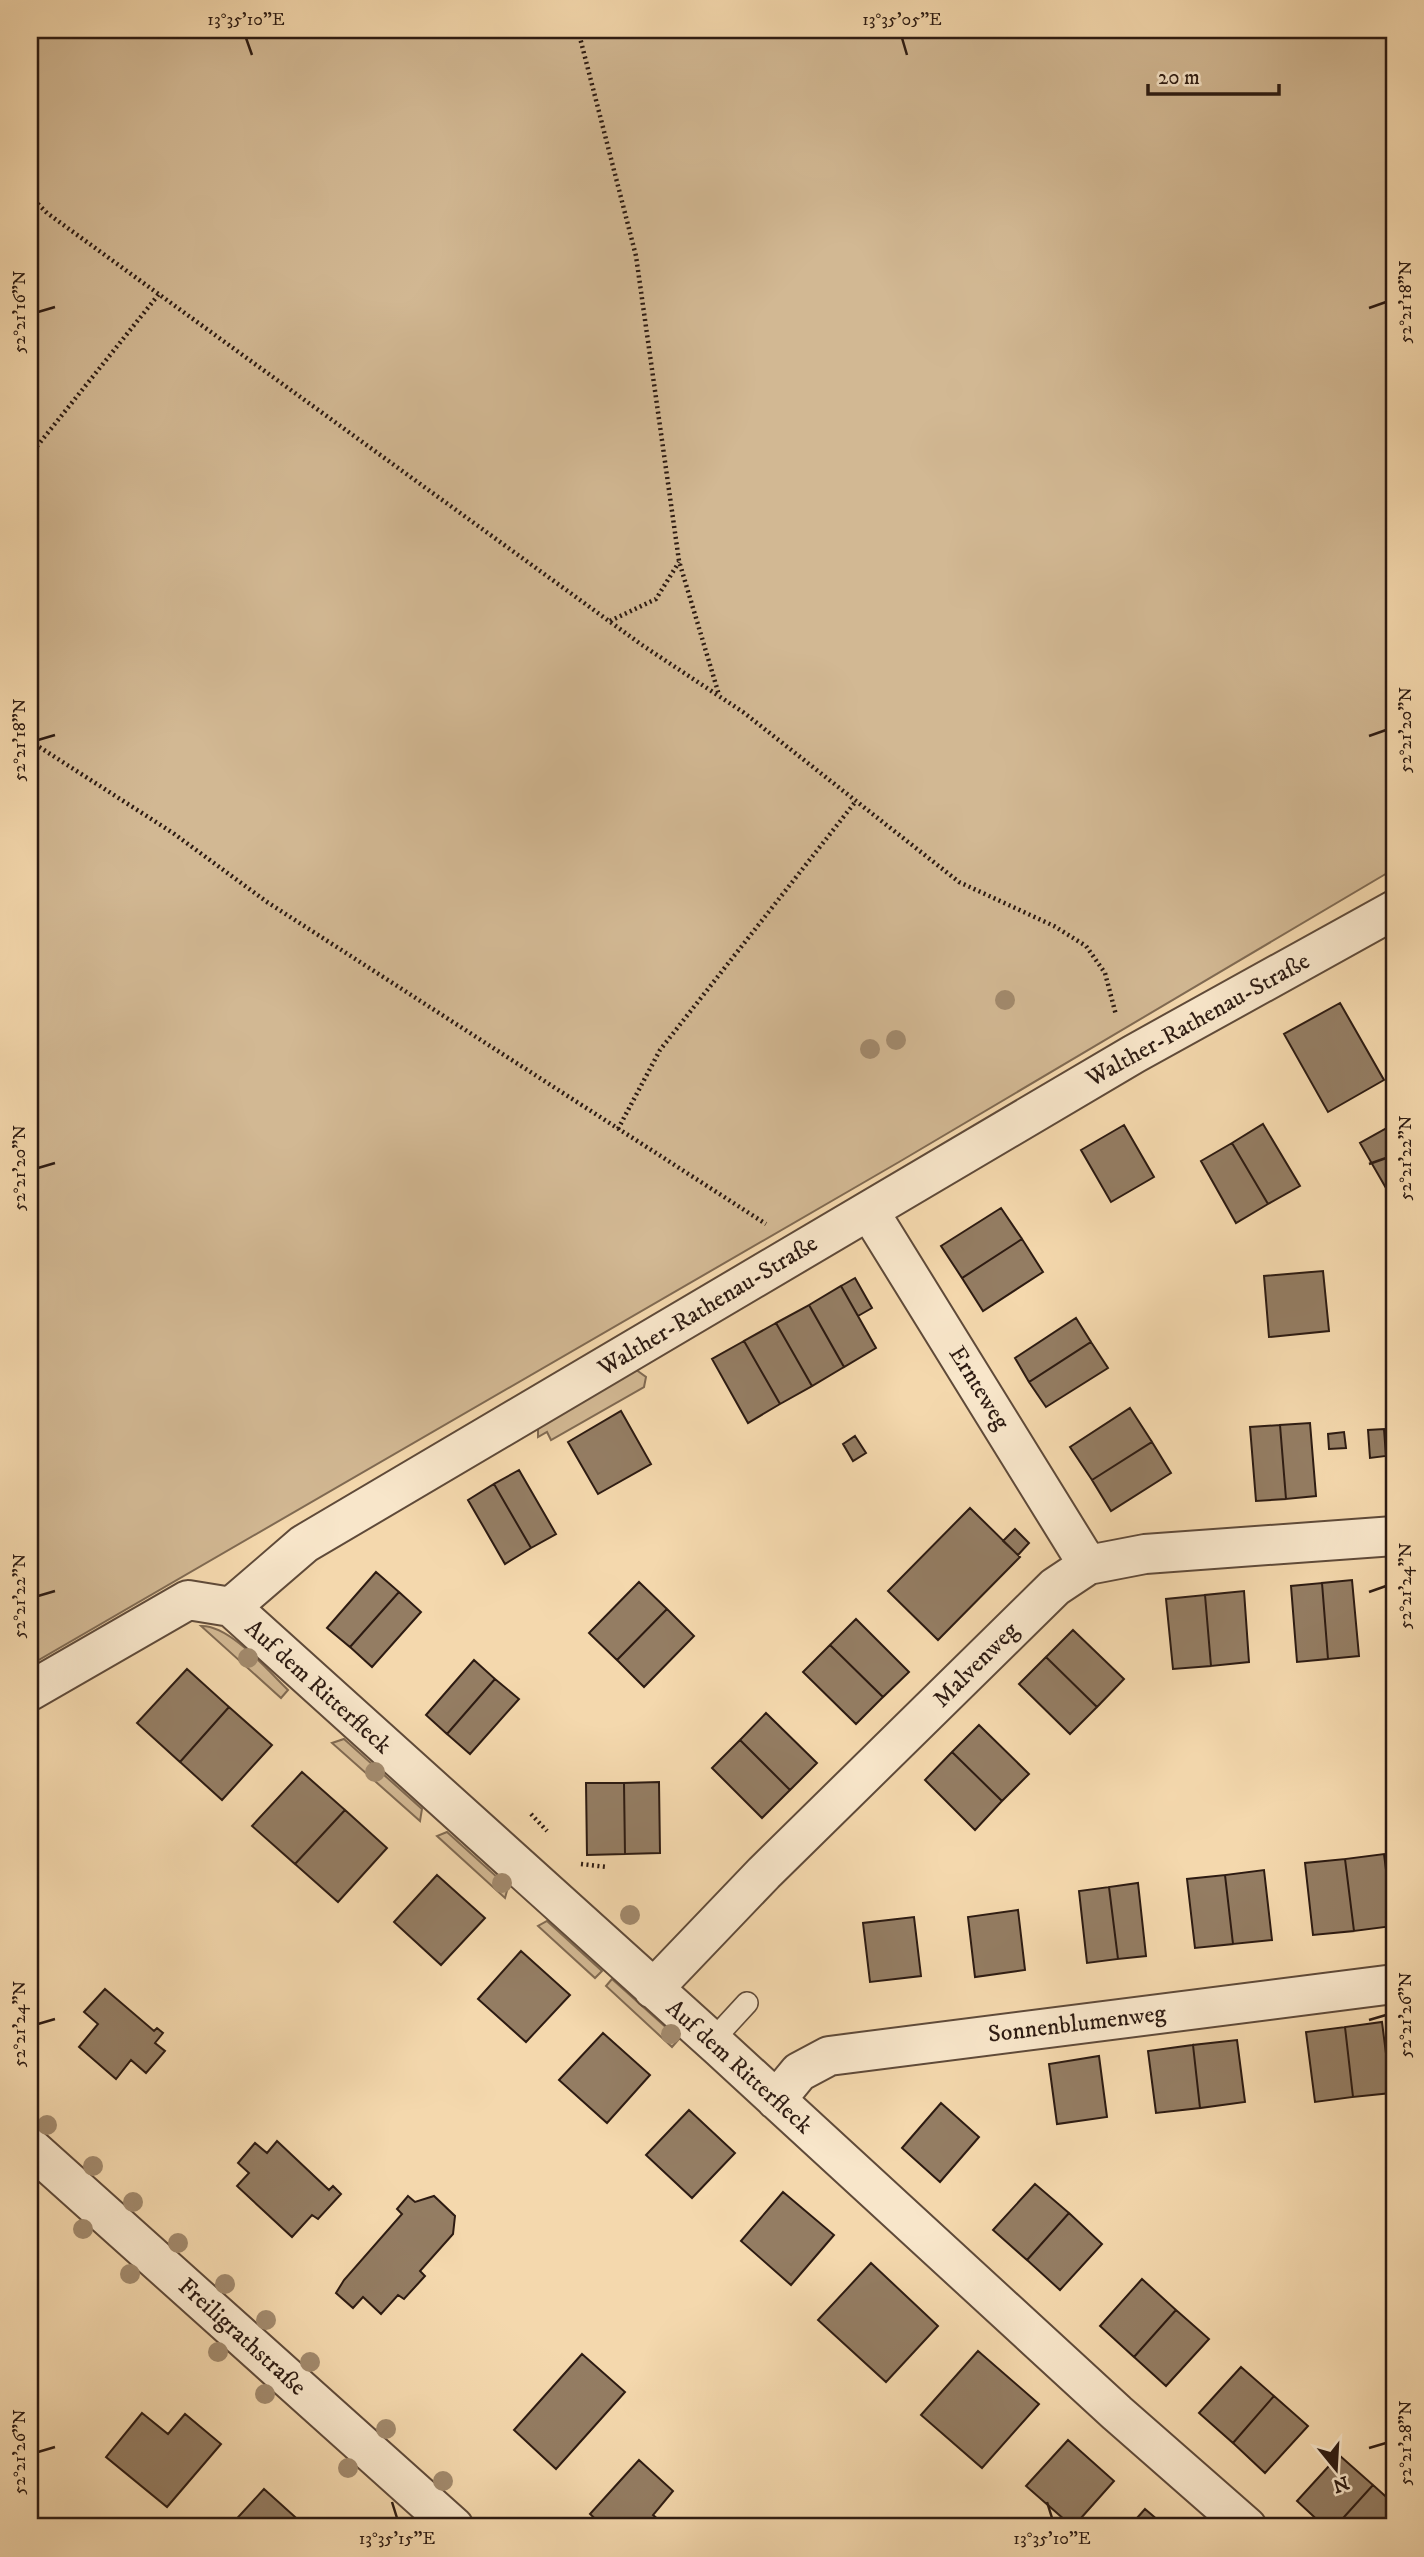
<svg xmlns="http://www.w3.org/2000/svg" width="1424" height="2557" font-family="'IM FELL DW Pica',serif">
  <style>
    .green { fill: #d2b893; stroke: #806a52; stroke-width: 2 }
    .building { fill: #947d63; stroke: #2d1b12; stroke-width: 2 }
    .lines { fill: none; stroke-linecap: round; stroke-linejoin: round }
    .service-casing { stroke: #5f4a39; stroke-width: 24 }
    .minor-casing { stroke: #5f4a39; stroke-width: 42 }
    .tertiary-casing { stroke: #5f4a39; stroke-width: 42 }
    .path { stroke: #2d1b12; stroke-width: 4.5; stroke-dasharray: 2 3.5; stroke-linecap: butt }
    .service { stroke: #f8e6ca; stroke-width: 21 }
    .minor { stroke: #f8e6ca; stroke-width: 38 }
    .tertiary { stroke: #f8e6ca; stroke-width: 38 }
    .tree { fill: #a28a6d }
    .ticks { fill: none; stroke: #2d1b12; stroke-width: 2.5 }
    .labels { text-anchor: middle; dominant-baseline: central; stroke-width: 6; stroke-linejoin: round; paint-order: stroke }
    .street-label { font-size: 24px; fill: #2d1b12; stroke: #f8e6ca }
    .neatline { fill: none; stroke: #2d1b12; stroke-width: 2.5 }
    .ticks-label { font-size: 18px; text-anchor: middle; fill: #2d1b12 }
  </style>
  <rect width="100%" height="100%" fill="#f4d8ad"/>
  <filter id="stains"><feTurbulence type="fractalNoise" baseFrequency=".00286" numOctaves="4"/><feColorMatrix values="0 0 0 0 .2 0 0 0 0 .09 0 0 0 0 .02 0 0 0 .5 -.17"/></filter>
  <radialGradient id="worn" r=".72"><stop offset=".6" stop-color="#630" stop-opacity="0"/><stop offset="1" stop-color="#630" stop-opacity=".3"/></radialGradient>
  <path class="green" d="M30,30h1364v839l-495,293 -869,503z
    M635,1369l11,8 -2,10 -93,53 -4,-8 -9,5v-13z
    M201,1626c29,-1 67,45 87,64l-7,8z
    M344,1739l78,70 -2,12 -88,-78z
    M447,1832l61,55 -3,11 -68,-62z
    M547,1921l55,50 -7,7 -57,-52z
    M612,1979l67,60 -7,8 -66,-61z"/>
  <path class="building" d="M1340,1003l44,77 -56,32 -44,-78z
    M1263,1124l37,62 -32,18 -36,-61z
    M1394,1124v78l-34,-59z
    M1124,1125l30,52 -43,25 -30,-52z
    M1232,1143l36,61 -32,19 -35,-62z
    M1001,1208l21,31 -60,39 -21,-32z
    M1022,1239l21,33 -60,39 -21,-33z
    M1323,1271l6,60 -60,6 -5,-61z
    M855,1278l17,30 -14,8 -17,-30z
    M841,1286l35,62 -32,19 -35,-62z
    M809,1305l35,62 -32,19 -36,-63z
    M1076,1318l15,24 -62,40 -14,-24z
    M776,1323l36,63 -32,18 -36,-63z
    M744,1341l36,63 -32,19 -36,-64z
    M1091,1342l17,26 -62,39 -17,-25z
    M1130,1408l22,34 -60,38 -22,-33z
    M621,1411l30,53 -53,30 -30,-52z
    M1310,1423l6,73 -30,3 -6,-74z
    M1280,1425l6,74 -30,2 -6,-74z
    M1384,1429l2,27 -16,2 -2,-28z
    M1344,1432l2,16 -17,1 -1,-15z
    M855,1436l11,17 -13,8 -10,-17z
    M1152,1442l19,31 -60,38 -19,-31z
    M519,1470l37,64 -25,14 -37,-64z
    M494,1484l37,64 -26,16 -37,-64z
    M970,1508l50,49 -82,83 -50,-49z
    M1015,1529l14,14 -11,12 -15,-14z
    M376,1572l23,20 -49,55 -23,-19z
    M1352,1580l7,76 -31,3 -6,-76z
    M639,1582l28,27 -50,51 -28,-27z
    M1322,1583l6,76 -31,3 -6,-76z
    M1244,1591l5,71 -38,4 -6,-71z
    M399,1592l22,20 -49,55 -22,-20z
    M1205,1595l6,71 -38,3 -7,-70z
    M667,1609l27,27 -50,51 -27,-27z
    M856,1619l53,53 -26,25 -53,-52z
    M1073,1630l51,49 -27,28 -51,-50z
    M830,1645l53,52 -27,27 -53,-52z
    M1046,1657l51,50 -27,27 -51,-50z
    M474,1660l21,19 -48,55 -21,-19z
    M187,1669l42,38 -49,55 -43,-39z
    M495,1679l24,20 -49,55 -23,-20z
    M229,1707l43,38 -50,55 -42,-38z
    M766,1713l51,50 -27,27 -50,-50z
    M979,1725l50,49 -27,27 -50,-49z
    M740,1740l50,50 -28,28 -50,-50z
    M952,1752l50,49 -27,29 -50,-50z
    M302,1772l43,38 -50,54 -43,-38z
    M659,1782l1,71 -35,1 -1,-71z
    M586,1783h38l1,71 -38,1z
    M345,1810l42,38 -49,54 -43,-38z
    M1384,1854l9,72 -39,5 -9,-72z
    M1345,1859l9,72 -41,4 -8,-72z
    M1264,1870l8,70 -39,4 -8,-69z
    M437,1875l48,43 -44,47 -47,-43z
    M1225,1875l8,69 -38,4 -8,-69z
    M1138,1883l8,73 -28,3 -9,-72z
    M1109,1887l9,72 -31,4 -8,-72z
    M1018,1910l7,60 -50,7 -7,-60z
    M914,1917l7,59 -51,6 -7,-59z
    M521,1951l49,44 -44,47 -48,-43z
    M105,1989l49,42 3,-3 6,5 -8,10 10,8 -19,22 -15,-13 -15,19 -37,-32 19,-23 -14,-12z
    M1382,2022l9,71 -38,4 -8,-70z
    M1345,2027l8,70 -38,5 -9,-70z
    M603,2033l47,42 -43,48 -48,-43z
    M1237,2040l8,62 -45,6 -7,-63z
    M1193,2045l7,63 -44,5 -8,-62z
    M1099,2056l8,61 -50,7 -8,-60z
    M941,2103l38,34 -39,45 -38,-34z
    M689,2110l46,43 -43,45 -46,-43z
    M277,2141l52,49 4,-4 8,8 -23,25 -6,-4 -20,22 -55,-51 12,-13 -11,-10 17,-20 12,10z
    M1035,2184l34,29 -42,47 -34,-30z
    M783,2192l51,43 -43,50 -50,-44z
    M408,2196l7,6 19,-6 21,20 -2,18 -33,37 5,5 -21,23 -6,-4 -17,19 -18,-17 -10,11 -17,-15 8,-13 58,-66 -5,-5z
    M1069,2213l33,31 -42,46 -33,-30z
    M871,2263l67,63 -52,56 -68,-62z
    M1142,2279l34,31 -42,47 -34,-31z
    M1176,2310l33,29 -43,47 -32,-29z
    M978,2351l61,53 -57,64 -61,-53z
    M582,2354l43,38 -69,77 -42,-39z
    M1241,2367l33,29 -41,47 -34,-30z
    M1274,2396l34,30 -43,47 -32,-30z
    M142,2413l26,21 17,-20 36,30 -54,63 -61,-50z
    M1068,2440l46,41 -41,46 -47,-41z
    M1339,2455l34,30 -38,42h-10l-28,-26z
    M639,2460l34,31 -20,24 11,9 -3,3h-57l-14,-13z
    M1373,2485l21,19v23h-59z
    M264,2489l40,36 -2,2h-73z
    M1145,2509l21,18h-37z"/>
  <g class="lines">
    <defs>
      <path id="service" d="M712,2041l35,-38"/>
      <path id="minor" d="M869,1211l219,354
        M231,1607l489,441 397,365 130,114
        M231,1607l73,-63 830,-490 260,-144
        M30,1691l158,-91 43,7
        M653,1989l111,-116 291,-286 33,-22 57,-11 249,-18
        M776,2100l23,-28 30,-16 565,-72"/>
      <path id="tertiary" d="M30,2147l424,380"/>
    </defs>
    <use href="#service" class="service-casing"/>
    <use href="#minor" class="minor-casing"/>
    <use href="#tertiary" class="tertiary-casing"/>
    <path class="path" d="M578,30l58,226 43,305 40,134
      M30,196l17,17 595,432 101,67 216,170 95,44 32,20 19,27 11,42
      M30,455l129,-161
      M610,621l46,-22 23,-37
      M30,741l143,92 94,69 499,322
      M618,1129l42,-79 196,-249
      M531,1814l16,17
      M581,1864l26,3"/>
    <use href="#service" class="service"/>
    <use href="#minor" class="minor"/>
    <use href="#tertiary" class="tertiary"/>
  </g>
  <g class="tree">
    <circle cx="1005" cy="1000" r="10"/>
    <circle cx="896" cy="1040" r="10"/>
    <circle cx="870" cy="1049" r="10"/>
    <circle cx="248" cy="1658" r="10"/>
    <circle cx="375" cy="1772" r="10"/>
    <circle cx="502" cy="1883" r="10"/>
    <circle cx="630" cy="1915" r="10"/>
    <circle cx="671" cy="2034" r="10"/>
    <circle cx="47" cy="2125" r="10"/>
    <circle cx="93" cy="2166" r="10"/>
    <circle cx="133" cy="2202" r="10"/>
    <circle cx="83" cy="2229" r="10"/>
    <circle cx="178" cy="2243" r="10"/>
    <circle cx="130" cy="2274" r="10"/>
    <circle cx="225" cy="2284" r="10"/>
    <circle cx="266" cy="2320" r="10"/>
    <circle cx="218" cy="2352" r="10"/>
    <circle cx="310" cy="2362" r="10"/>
    <circle cx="265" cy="2394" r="10"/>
    <circle cx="386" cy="2429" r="10"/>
    <circle cx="348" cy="2468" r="10"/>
    <circle cx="443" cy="2481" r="10"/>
  </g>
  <path class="ticks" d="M246,38l6,17M902,38l5,17M1369,308l17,-6M38,312l17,-5M1369,736l17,-6M38,740l17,-5M1369,1164l17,-6M38,1168l17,-5M1369,1592l17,-6M38,1596l17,-5M1369,2020l17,-5M38,2024l17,-5M1369,2448l17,-5M38,2452l17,-5M392,2502l5,16M1047,2502l5,16"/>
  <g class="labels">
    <g class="street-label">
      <text transform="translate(1198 1020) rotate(-29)">Walther-Rathenau-Straße</text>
      <text transform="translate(708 1306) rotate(-31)">Walther-Rathenau-Straße</text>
      <text transform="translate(979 1388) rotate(58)">Ernteweg</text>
      <text transform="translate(976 1665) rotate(-45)">Malvenweg</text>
      <text transform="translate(318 1687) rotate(42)">Auf dem Ritterfleck</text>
      <text transform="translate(1077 2024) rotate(-7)">Sonnenblumenweg</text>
      <text transform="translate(739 2067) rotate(42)">Auf dem Ritterfleck</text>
      <text transform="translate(242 2337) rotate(42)">Freiligrathstraße</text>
    </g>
  </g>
  <rect width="1424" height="2557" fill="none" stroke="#f4d8ad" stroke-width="77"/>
  <g transform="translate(1336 2469) rotate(162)" stroke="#f8e6ca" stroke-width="5" paint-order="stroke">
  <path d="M0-5L12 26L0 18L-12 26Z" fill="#2d1b12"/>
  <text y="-10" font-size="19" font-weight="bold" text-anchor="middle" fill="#2d1b12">N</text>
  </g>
  <path d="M1148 84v10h131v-10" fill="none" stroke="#2d1b12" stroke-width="3.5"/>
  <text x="1158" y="84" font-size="21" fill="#2d1b12" stroke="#f8e6ca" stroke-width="5" paint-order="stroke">20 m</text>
  <rect x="38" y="38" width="1348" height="2480" class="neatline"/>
  <g class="ticks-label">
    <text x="246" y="25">13°35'10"E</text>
    <text x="902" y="25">13°35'05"E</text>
    <text transform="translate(1405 302) rotate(-90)" y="6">52°21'18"N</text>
    <text transform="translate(19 312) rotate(-90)" y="6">52°21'16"N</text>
    <text transform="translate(1405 730) rotate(-90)" y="6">52°21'20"N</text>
    <text transform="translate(19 740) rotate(-90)" y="6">52°21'18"N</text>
    <text transform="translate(1405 1158) rotate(-90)" y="6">52°21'22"N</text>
    <text transform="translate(19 1168) rotate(-90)" y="6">52°21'20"N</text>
    <text transform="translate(1405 1586) rotate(-90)" y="6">52°21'24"N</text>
    <text transform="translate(19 1596) rotate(-90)" y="6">52°21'22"N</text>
    <text transform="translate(1405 2015) rotate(-90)" y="6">52°21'26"N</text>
    <text transform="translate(19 2024) rotate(-90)" y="6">52°21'24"N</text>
    <text transform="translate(1405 2443) rotate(-90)" y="6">52°21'28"N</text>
    <text transform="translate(19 2452) rotate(-90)" y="6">52°21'26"N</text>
    <text x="397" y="2544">13°35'15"E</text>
    <text x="1052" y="2544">13°35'10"E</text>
  </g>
  <rect width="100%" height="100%" filter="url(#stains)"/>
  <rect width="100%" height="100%" fill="url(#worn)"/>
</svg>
